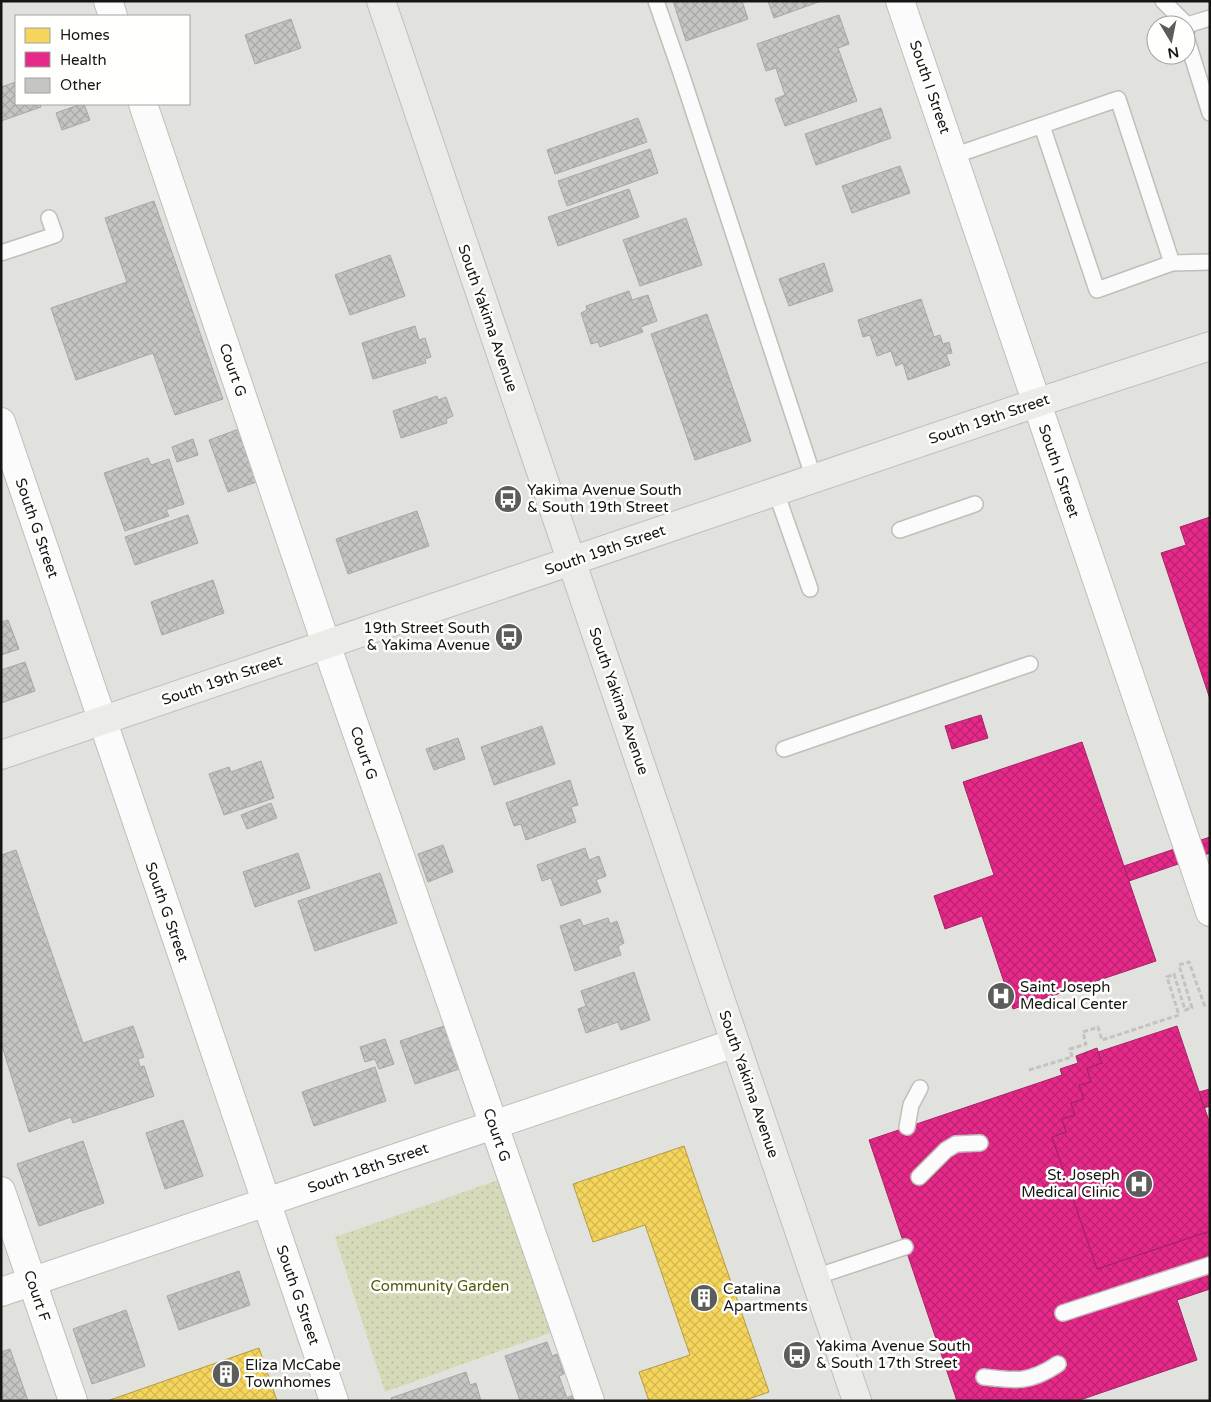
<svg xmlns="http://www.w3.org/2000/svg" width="1211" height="1402" font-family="'Varela Round',sans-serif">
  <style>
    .grass { fill: url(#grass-dots) }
    .homes { fill: url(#homes-cross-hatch); stroke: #b29c46 }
    .health { fill: url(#health-cross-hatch); stroke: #a82366 }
    .building { fill: url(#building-cross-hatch); stroke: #a7a8a5 }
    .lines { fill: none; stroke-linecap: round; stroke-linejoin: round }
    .service-casing { stroke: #bebebb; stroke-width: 18 }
    .minor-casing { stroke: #bebebb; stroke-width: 30 }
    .secondary-casing { stroke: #bebebb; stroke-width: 30 }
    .path { stroke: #c3c3c3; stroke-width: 3; stroke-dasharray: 5 2.5; stroke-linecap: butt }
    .service { stroke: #fafbfa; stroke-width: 15 }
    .minor { stroke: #fafbfa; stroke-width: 28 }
    .secondary { stroke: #ebebe7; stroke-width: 28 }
    .labels { text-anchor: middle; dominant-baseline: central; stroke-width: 5; stroke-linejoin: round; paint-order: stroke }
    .street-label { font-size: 15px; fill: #151613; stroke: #fffffe }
    .poi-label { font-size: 15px; fill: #151613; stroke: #fffffe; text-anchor: start }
    .park-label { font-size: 15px; fill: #54570b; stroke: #fffffe }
  </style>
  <defs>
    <pattern id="grass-dots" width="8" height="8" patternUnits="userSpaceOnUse" patternTransform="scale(1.25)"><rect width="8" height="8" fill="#d7dab8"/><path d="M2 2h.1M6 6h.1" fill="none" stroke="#b8ba9d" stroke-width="1.8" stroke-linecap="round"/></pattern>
    <pattern id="homes-cross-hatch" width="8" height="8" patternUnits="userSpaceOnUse" patternTransform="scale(1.25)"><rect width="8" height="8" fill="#f6d55c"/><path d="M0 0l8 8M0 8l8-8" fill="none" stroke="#d2b64f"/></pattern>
    <pattern id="health-cross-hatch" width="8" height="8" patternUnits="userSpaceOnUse" patternTransform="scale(1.25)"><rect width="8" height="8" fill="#e7298a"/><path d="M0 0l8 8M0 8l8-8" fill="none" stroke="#ba2270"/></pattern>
    <pattern id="building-cross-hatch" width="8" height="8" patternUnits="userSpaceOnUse" patternTransform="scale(1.25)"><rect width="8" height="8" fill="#c5c5c3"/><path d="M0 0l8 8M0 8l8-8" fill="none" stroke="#a8a8a7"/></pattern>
  </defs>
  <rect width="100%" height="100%" fill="#e1e2de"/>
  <path class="grass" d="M501,1179l52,153 -168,60 -50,-155z"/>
  <path class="homes" d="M684,1146l85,246 -26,9h-94l-10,-29 51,-17 -45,-130 -52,17 -20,-58z
    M259,1348l18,53h-170z"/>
  <path class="health" d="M1210,517v182l-49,-146 25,-8 -6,-18z
    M981,715l7,23 -36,11 -7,-23z
    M1082,742l74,219 -143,48 -31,-93 -37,13 -11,-33 60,-21 -31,-93z
    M1210,837v16l-81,28 -5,-15z
    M1177,1026l33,98v107l-113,38 -45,-132 14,-5 -4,-13 13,-4 -4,-12 13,-4 -5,-14 12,-3 -4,-14 15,-5 -4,-11z
    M1097,1048l5,15 -15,5 4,14 -12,3 5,14 -13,4 4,12 -13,4 4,13 -14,5 45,132 113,-38v58l-33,11 20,60 -120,41h-120l-88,-261 193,-65 -2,-6 18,-6 -2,-7z
    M1210,1089v17l-6,2 -5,-16z"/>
  <path class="building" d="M673,1h69l6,18 -62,22z
    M768,1h53l-47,17z
    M839,15l10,29 -11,4 19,53 -72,25 -10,-27 10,-4 -9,-27 -10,3 -9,-27z
    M291,19l10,29 -46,16 -10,-29z
    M16,82v22h24l1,3 -40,14v-34z
    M81,104h3l6,16 -28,10 -6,-17z
    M881,108l10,30 -75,27 -11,-31z
    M638,118l9,24 -92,32 -8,-24z
    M650,149l8,24 -91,33 -9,-25z
    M900,166l10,27 -58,20 -10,-27z
    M629,189l10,28 -81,29 -10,-29z
    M154,201l69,198 -48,16 -22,-62 -77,27 -25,-72 76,-26 -22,-64z
    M686,218l16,47 -62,21 -17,-46z
    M390,255l15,41 -55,19 -15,-40z
    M824,263l9,28 -44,15 -10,-27z
    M629,291l3,9 16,-5 9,26 -16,6 2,5 -43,15 -2,-5 -7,2 -10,-31 6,-3 -1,-4z
    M921,299l13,38 6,-2 3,9 6,-2 3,11 -6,1 4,11 -42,15 -5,-17 -7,3 -5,-15 -14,5 -7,-21 -7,2 -5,-17z
    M707,314l44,127 -56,19 -44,-126z
    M415,326l4,14 6,-2 6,19 -6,2 1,4 -53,16 -11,-36z
    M437,396l1,4 8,-3 7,19 -7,3 1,4 -46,15 -8,-27z
    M247,426l18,53 -37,13 -19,-52z
    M193,439l5,16 -21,7 -5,-15z
    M148,458l3,7 18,-6 15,45 -18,6 3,6 -44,15 -21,-58z
    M417,511l12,35 -81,28 -12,-35z
    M188,515l10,28 -63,22 -10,-28z
    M213,580l11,33 -62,22 -11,-33z
    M8,620l11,29 -18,6v-33z
    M25,662l10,29 -34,12v-33z
    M542,726l13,38 -61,21 -13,-38z
    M458,738l7,21 -31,11 -8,-21z
    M261,761l13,37 -50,17 -15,-41 20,-7 2,5z
    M570,780l8,25 -7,2 5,15 -50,18 -5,-16 -7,2 -8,-23z
    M271,803l6,15 -30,11 -6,-14z
    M443,845l10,27 -25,10 -10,-28z
    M585,848l4,12 10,-4 7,20 -10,4 5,12 -40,14 -10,-28 -9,3 -5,-16z
    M16,850l67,193 50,-17 11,31 -6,2 2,8 4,-1 10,30 -81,27 -2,-6 -42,15 -28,-89v-188z
    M298,853l12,35 -55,19 -12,-35z
    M380,873l17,50 -82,28 -17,-50z
    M608,918l2,6 7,-3 7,22 -6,3 3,9 -46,16 -15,-45 20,-7 3,7z
    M634,972l16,48 -29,10 -3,-8 -32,11 -8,-24 8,-3 -5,-15z
    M444,1026l15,43 -44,15 -15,-43z
    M385,1039l9,25 -15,5 -4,-10 -10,3 -5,-15z
    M375,1067l11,34 -72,25 -12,-34z
    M183,1120l20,56 -38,13 -19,-56z
    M83,1141l21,62 -65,23 -22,-62z
    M239,1271l11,34 -71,25 -12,-34z
    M126,1310l19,56 -53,18 -19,-55z
    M547,1342l5,14 5,-2 7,20 -5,2 8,22 6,-3 1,6h-54l-15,-45z
    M10,1349l18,52h-27v-49z
    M466,1372l4,13 6,-2 5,18h-89l-1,-3z"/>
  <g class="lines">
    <defs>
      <path id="service" d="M656,1l25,72 133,406
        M1163,1l24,24
        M1186,37l24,76
        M1186,37l1,-12 23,-7
        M1042,126l55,164 75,-27 38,-1
        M953,156l165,-57 54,164
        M1,253l54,-18 -6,-17
        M776,492l34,97
        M900,530l75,-26
        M784,749l246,-85
        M907,1127l4,-22 9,-17
        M919,1177l27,-27 10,-6 24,-1
        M815,1277l90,-30
        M1063,1313l147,-48
        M984,1377c32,4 46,6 74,-13"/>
      <path id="minor" d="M108,1l5,15
        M900,1l310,911
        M143,104l183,540 264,757
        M1,422l333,979
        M1,1191l72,210
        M1,1292l734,-249"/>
      <path id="secondary" d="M381,1l476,1400
        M1,755l1035,-352 174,-57"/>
    </defs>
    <use href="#service" class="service-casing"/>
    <use href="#minor" class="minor-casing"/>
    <use href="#secondary" class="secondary-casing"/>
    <path class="path" d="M1029,1070l43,-13 -2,-8 16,-5 -3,-12 15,-5 4,13 77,-25 -12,-38 7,-3 11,36 7,-2 -13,-43 10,-3 16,45"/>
    <use href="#service" class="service"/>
    <use href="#minor" class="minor"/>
    <use href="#secondary" class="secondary"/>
  </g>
  <defs>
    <symbol id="bus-disc" viewBox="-11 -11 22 22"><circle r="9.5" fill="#5c5d5a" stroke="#fffffe"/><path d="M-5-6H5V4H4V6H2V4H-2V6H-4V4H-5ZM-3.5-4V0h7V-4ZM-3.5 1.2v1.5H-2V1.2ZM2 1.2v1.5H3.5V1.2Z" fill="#fff"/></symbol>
    <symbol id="hospital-disc" viewBox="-11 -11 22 22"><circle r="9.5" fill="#5c5d5a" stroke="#fffffe"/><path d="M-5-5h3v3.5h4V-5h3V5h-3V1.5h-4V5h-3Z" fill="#fff"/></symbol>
    <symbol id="building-disc" viewBox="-11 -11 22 22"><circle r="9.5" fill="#5c5d5a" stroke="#fffffe"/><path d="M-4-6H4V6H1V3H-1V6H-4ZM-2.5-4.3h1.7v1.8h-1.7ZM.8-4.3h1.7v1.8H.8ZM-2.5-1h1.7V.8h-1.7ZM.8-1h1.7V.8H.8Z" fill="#fff"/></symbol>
  </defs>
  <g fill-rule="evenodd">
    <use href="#bus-disc" x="492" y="483" width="32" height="32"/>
    <use href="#bus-disc" x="493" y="621" width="32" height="32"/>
    <use href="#hospital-disc" x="985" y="980" width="32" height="32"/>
    <use href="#hospital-disc" x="1123" y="1168" width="32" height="32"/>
    <use href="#building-disc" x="688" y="1282" width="32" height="32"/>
    <use href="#bus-disc" x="781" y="1339" width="32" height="32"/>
    <use href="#building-disc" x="210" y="1358" width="32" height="32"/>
  </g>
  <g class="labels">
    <g class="street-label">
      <text transform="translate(930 87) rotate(71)">South I Street</text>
      <text transform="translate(488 318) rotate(71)">South Yakima Avenue</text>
      <text transform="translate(233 370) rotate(71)">Court G</text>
      <text transform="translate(989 419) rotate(-19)">South 19th Street</text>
      <text transform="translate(1059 471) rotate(71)">South I Street</text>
      <text transform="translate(37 528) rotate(71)">South G Street</text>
      <text transform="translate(605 550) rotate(-19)">South 19th Street</text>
      <text transform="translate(222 680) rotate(-19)">South 19th Street</text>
      <text transform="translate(619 701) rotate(71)">South Yakima Avenue</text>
      <text transform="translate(364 753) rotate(71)">Court G</text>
      <text transform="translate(167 912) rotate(71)">South G Street</text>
      <text transform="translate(749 1084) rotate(71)">South Yakima Avenue</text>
      <text transform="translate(497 1135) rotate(71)">Court G</text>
      <text transform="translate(368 1168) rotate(-19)">South 18th Street</text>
      <text transform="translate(298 1295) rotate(71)">South G Street</text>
      <text transform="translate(37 1296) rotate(71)">Court F</text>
    </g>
    <g class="poi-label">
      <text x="527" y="490">Yakima Avenue South<tspan x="527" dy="17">&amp; South 19th Street</tspan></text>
      <text x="490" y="628" text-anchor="end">19th Street South<tspan x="490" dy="17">&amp; Yakima Avenue</tspan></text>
      <text x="1020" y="987">Saint Joseph<tspan x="1020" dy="17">Medical Center</tspan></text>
      <text x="1120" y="1175" text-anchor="end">St. Joseph<tspan x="1120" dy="17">Medical Clinic</tspan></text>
      <text x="723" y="1289">Catalina<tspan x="723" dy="17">Apartments</tspan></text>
      <text x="816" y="1346">Yakima Avenue South<tspan x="816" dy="17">&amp; South 17th Street</tspan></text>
      <text x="245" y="1365">Eliza McCabe<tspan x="245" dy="17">Townhomes</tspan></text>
    </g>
    <g class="park-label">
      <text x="440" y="1286">Community Garden</text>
    </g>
  </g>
  <rect width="1211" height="1402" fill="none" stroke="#151613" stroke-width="5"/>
  <rect x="15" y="15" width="175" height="90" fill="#fffffe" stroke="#a1a2a0"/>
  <rect x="25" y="28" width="25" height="15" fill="#f6d55c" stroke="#a1a2a0"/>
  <text x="60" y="40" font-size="15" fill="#151613">Homes</text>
  <rect x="25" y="52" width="25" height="15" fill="#e7298a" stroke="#a1a2a0"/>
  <text x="60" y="65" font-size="15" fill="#151613">Health</text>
  <rect x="25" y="78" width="25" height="15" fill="#c5c5c3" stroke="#a1a2a0"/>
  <text x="60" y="90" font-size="15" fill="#151613">Other</text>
  <g transform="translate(1171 40) rotate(170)"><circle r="24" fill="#fffffe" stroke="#a1a2a0"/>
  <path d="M0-4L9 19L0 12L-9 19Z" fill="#5c5d5a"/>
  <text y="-8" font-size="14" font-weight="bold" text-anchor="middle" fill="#151613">N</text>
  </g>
</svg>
